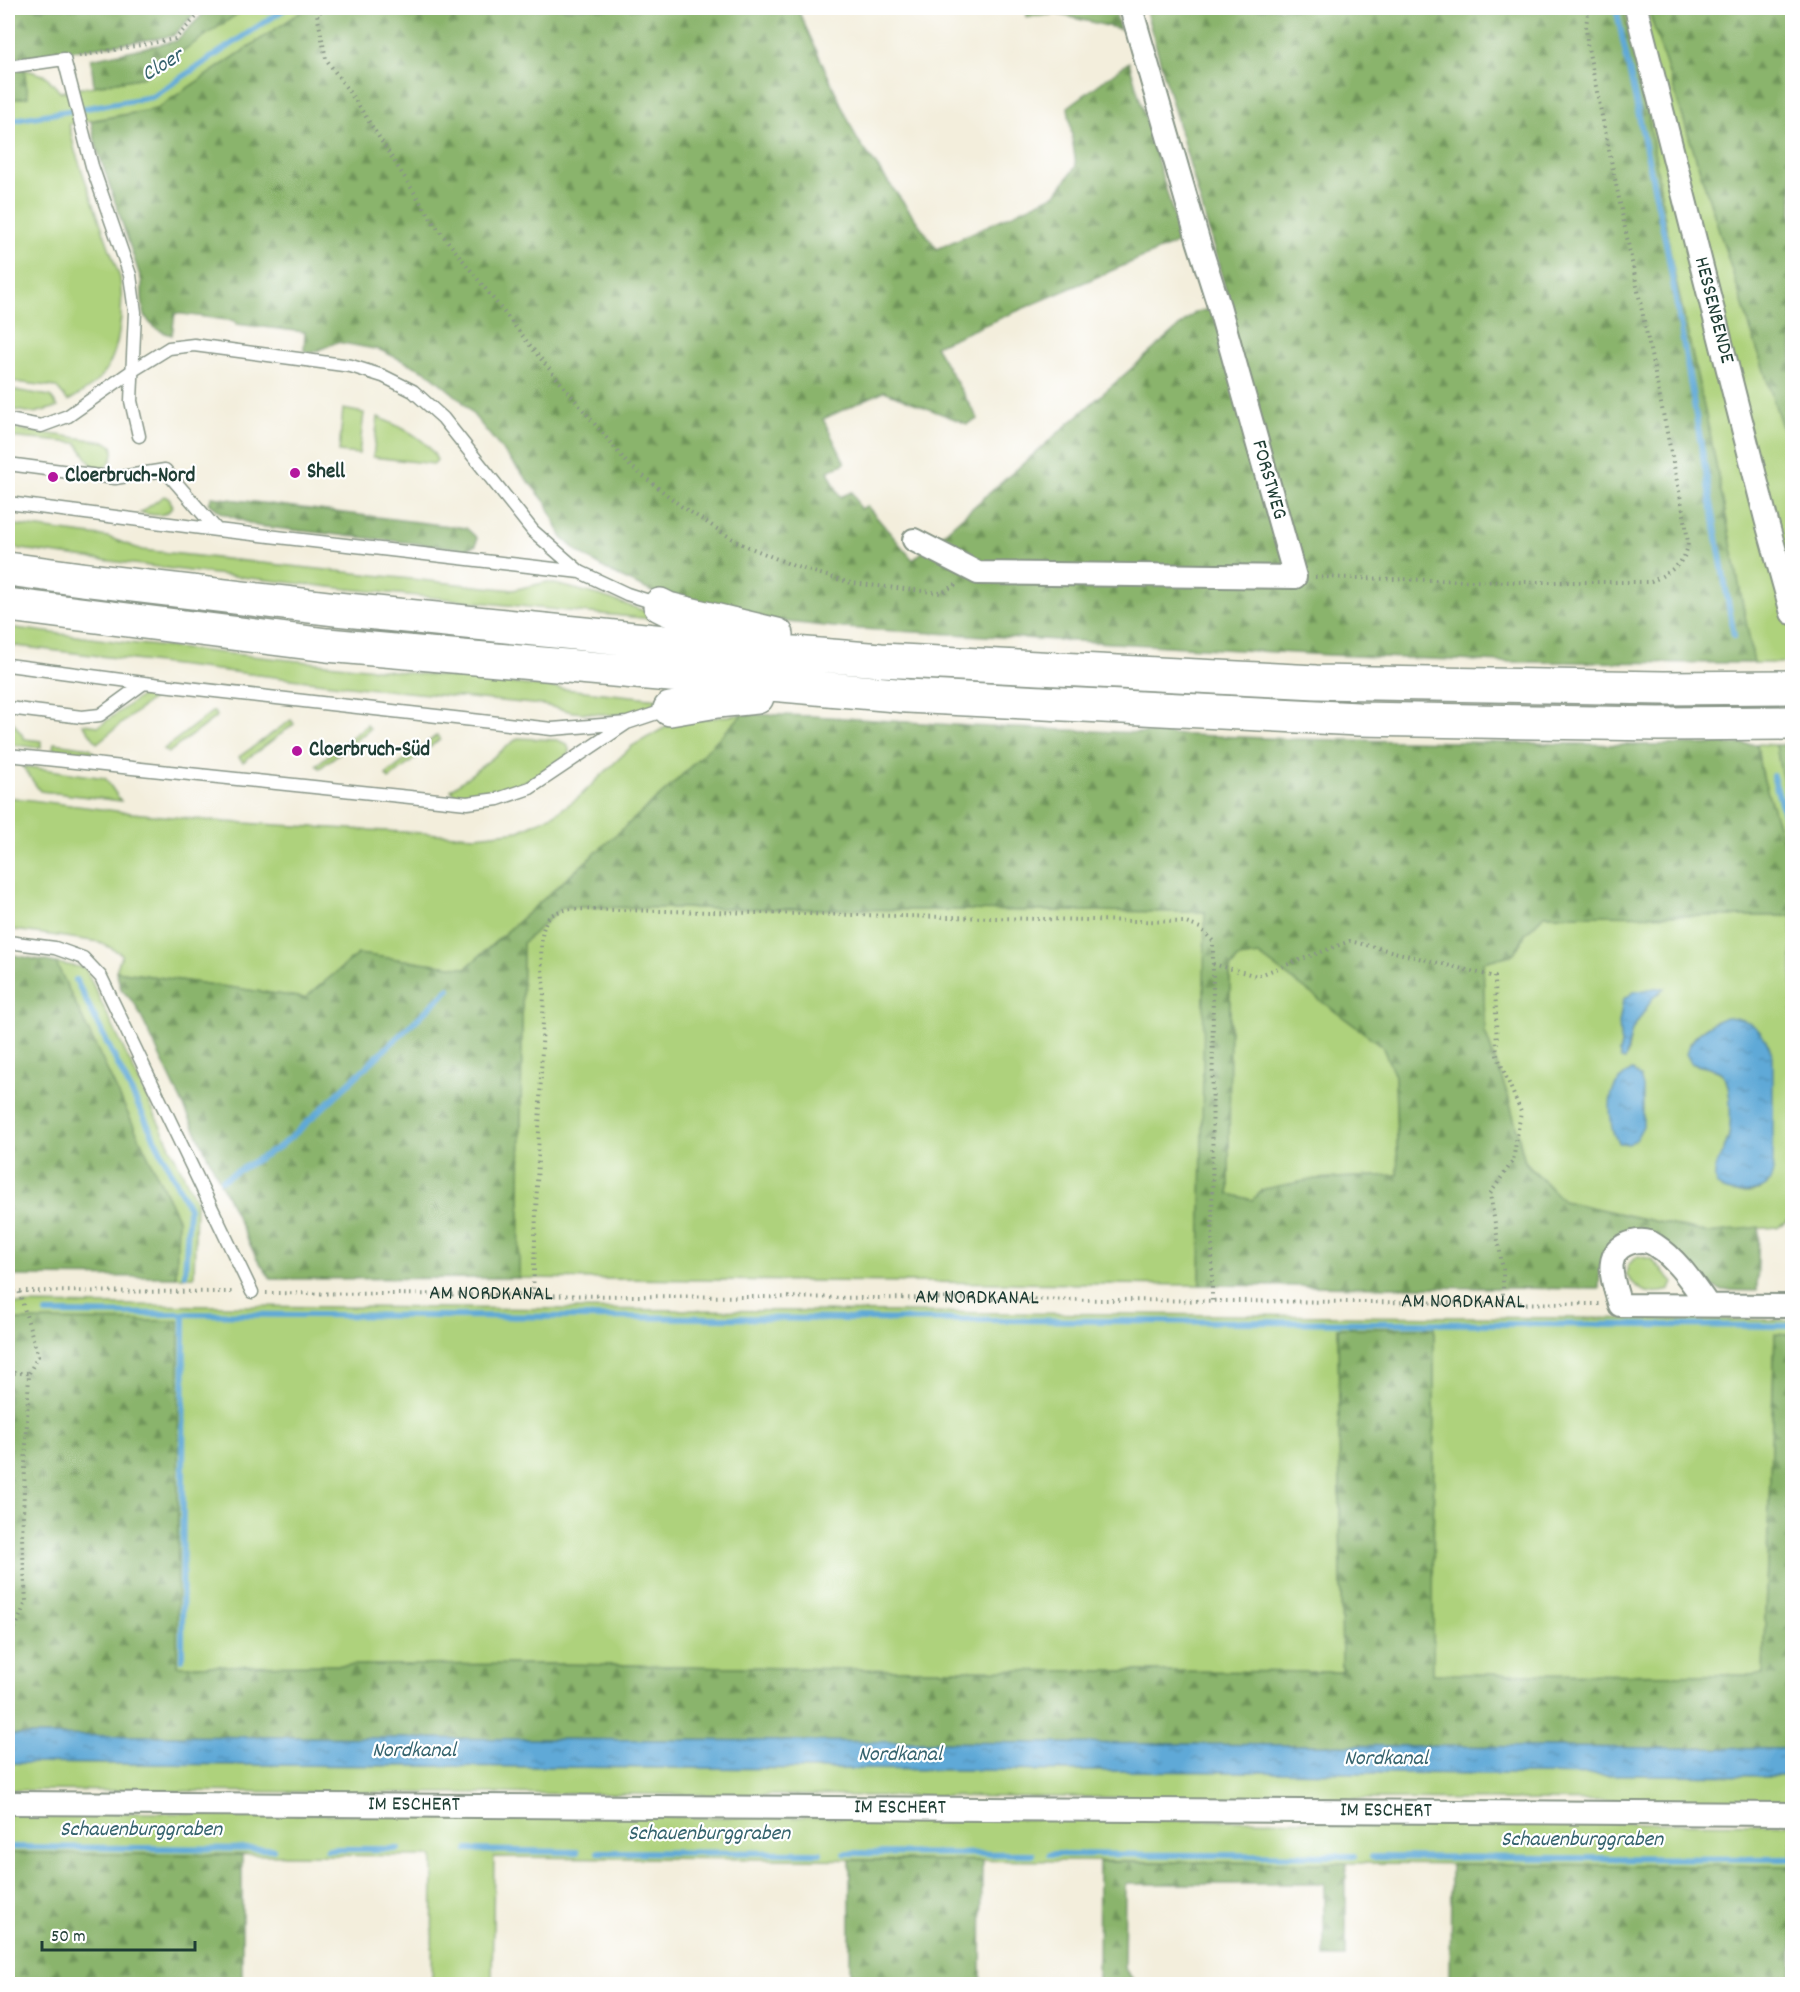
<svg xmlns="http://www.w3.org/2000/svg" width="1800" height="1992" font-family="Dekko,sans-serif">
  <style>
    .grass { fill: #aed27c; stroke: #668858; stroke-width: 1.5; fill-rule: evenodd }
    .forest { fill: url(#forest-firs); stroke: #547850; stroke-width: 1.5; fill-rule: evenodd }
    .water { fill: url(#water-ripples); stroke: #3f7386; stroke-width: 1.5 }
    .lines { fill: none; stroke-linecap: round; stroke-linejoin: round }
    .stream { stroke: #5fa9d7; stroke-width: 6 }
    .lane-casing { stroke: #899688; stroke-width: 15 }
    .street-casing { stroke: #899688; stroke-width: 26 }
    .highway-casing { stroke: #899688; stroke-width: 36 }
    .path { stroke: #899688; stroke-width: 4; stroke-dasharray: 1.5 4.5; stroke-linecap: butt }
    .lane { stroke: #fff; stroke-width: 12 }
    .street { stroke: #fff; stroke-width: 22 }
    .highway { stroke: #fff; stroke-width: 33 }
    .poi-dot { fill: #b5179e; stroke: #fff; stroke-width: 2 }
    .labels { text-anchor: middle; dominant-baseline: central; stroke-width: 4.5; stroke-linejoin: round; paint-order: stroke }
    .street-label { font-size: 21px; fill: #1f3d34; stroke: #fff }
    .poi-label { font-size: 21px; font-weight: bold; fill: #1f3d34; stroke: #fff; text-anchor: start }
    .water-label { font-size: 22px; font-style: italic; fill: #35636d; stroke: #fff }
  </style>
  <defs>
    <pattern id="forest-firs" width="22" height="20" patternUnits="userSpaceOnUse" patternTransform="scale(1.5)"><rect width="22" height="20" fill="#8ab46c"/><path d="M5 1l3.5 6h-7zM16 11l3.5 6h-7z" fill="#70945a"/></pattern>
    <pattern id="water-ripples" width="26" height="14" patternUnits="userSpaceOnUse" patternTransform="scale(1.5)"><rect width="26" height="14" fill="#5fa9d7"/><path d="M2 4q2-2 4 0t4 0M15 11q2-2 4 0t4 0" fill="none" stroke="#4e8baf"/></pattern>
  </defs>
  <rect width="100%" height="100%" fill="#fff"/>
  <filter id="ink" filterUnits="userSpaceOnUse"><feTurbulence type="fractalNoise" baseFrequency=".0167" numOctaves="2"/><feDisplacementMap in="SourceGraphic" scale="12" xChannelSelector="R" yChannelSelector="G"/><feConvolveMatrix kernelMatrix="1 2 1 2 8 2 1 2 1" color-interpolation-filters="sRGB"/></filter>
  <filter id="wash" filterUnits="userSpaceOnUse"><feTurbulence type="fractalNoise" baseFrequency=".008" numOctaves="4" result="noise"/><feDisplacementMap in="SourceGraphic" scale="24" xChannelSelector="R" yChannelSelector="G"/><feGaussianBlur stdDeviation="1.35" result="paint"/><feColorMatrix in="noise" values="0 0 0 0 0 0 0 0 0 0 0 0 0 0 0 0 0 1.4 0 .05"/><feComposite in="paint" operator="in"/></filter>
  <g filter="url(#wash)">
    <rect width="100%" height="100%" fill="#f3eedc"/>
    <path class="grass" d="M246,8h61l-151,101 -87,15 6,27 45,127c4,31 1,83 -25,105 -8,7 -18,13 -27,18l-12,-14 -48,-6v-281l20,-3 -4,-28 22,7 14,16 84,-15z
      M1623,8h25l144,450v205h-38l-43,-224 -39,-176 -27,-168z
      M8,389l42,7 8,11 -24,6 -26,-4z
      M343,409l21,4 -5,41 -20,-2z
      M378,417c21,10 50,20 59,43l-3,4 -61,-7z
      M8,428l98,14 6,4c4,12 -4,23 -17,24l-18,-27 -69,-6z
      M164,496l6,3 2,8c-7,12 -19,7 -32,6z
      M8,524l100,13 34,13 371,40 34,-8 52,13 54,19 -2,5c-215,-21 -430,-41 -643,-72z
      M8,627l121,16 540,57 -29,11 -26,4 -41,-3 -30,-7 -177,-17 -358,-43z
      M144,694l11,3 -58,46 -14,-19 16,2z
      M213,711l4,5 -49,37 -4,-4z
      M743,714l-71,71 -206,183 -108,-14 -53,44 -189,-27 6,-17 -22,-12 -92,-13v-132l124,16 93,9 251,14 43,-5 34,-16 25,-17 54,-52 41,-23z
      M8,715l17,24 16,2v7l-33,-4v-7h5l-5,-8z
      M291,720l3,4 -51,38 -4,-5z
      M367,725l3,4 -50,39 -4,-3z
      M437,735l3,4 -51,40 -3,-4z
      M518,738l39,2 10,4 3,8c-5,8 -13,12 -21,17 -36,21 -53,25 -94,26l-4,-5z
      M54,743l36,5 5,6 -42,-5z
      M1757,744l19,1 4,24 12,39v61l-32,-101z
      M22,766l83,12 16,23 -81,-10z
      M562,907l644,5 -6,373 -681,-7 4,-335z
      M1544,915l248,1v302l-15,9 -69,6 -145,-32 -38,-40 -17,-65 -23,-64 -2,-70 31,-8 12,-21zM1655,988l6,4 -7,4 -22,34 -5,25 -8,-2 2,-7zM1716,1021l45,169 -11,3h-14l-19,-29c4,-9 9,-18 11,-26 4,-13 4,-55 -6,-64 -7,-7 -22,-7 -31,-11l-2,-19 11,-13z
      M1259,955l123,91 13,30 3,99 -83,4 -63,21 -23,-6 1,-225 8,-11z
      M56,963l29,5 111,233 -2,76h-18l2,-58z
      M1638,1256l13,3 22,23 -3,8c-23,6 -29,3 -44,-15l2,-10z
      M8,1304l1784,16v15h-17l-12,340 -330,-1 1,-346h-96l4,344 -438,-2 -347,-6 -380,2 2,-345 -171,-1z
      M8,1763l1784,13v26l-1784,-12z
      M8,1812l1784,12v42l-1298,-9 -2,127h-60l1,-128 -425,-3z"/>
    <path class="forest" d="M8,8h192l-27,28 -165,24z
      M209,8h37l-102,69 -50,9 -3,-27 85,-18z
      M307,8h490l60,131 80,110 119,-55 20,-28 -8,-59 61,-45 52,179 -246,105 43,73 -11,5 -83,-33 -61,28 22,44 -17,8 12,26 12,-5 8,17 7,-3 46,54 283,-248 34,-7 -85,-297h478l22,87 27,168 39,176 43,224 -249,-1 -176,-7 -485,-27 -86,-9 -95,-22 -51,-24 -34,-21 -16,-14 -15,-34 -86,-104 -34,-28 -47,-22 -43,-8 -25,11 -8,-2 1,-19 -69,-8 -1,-3 -60,-8 -3,22c-30,-8 -31,-26 -30,-53l-46,-137 -5,-24 65,-12z
      M1026,8h88l6,21 -63,-15 -30,3z
      M1648,8h144v450z
      M24,69l4,28 -20,3v-29z
      M212,497l254,31 11,10 -1,7 -9,4 -210,-23 -35,-13 -13,-10z
      M743,714l69,2 158,10 321,13 341,6 125,-1 3,24 32,101v47l-248,-1 -18,18 -12,21 -31,8 2,70 23,64 17,66 38,39 145,32 51,-6 -2,64 -36,-1 -13,-5 -44,-42 -61,15 -3,11 -1,20 -399,-4 5,-373 -643,-5 -39,36 -4,335 -248,1 -15,-22 -121,-253 -14,-15 -5,-18 189,27 53,-44 108,14 206,-183zM1259,955l123,91 13,30 3,99 -83,4 -51,10 -12,11 -23,-6 1,-225 8,-11z
      M1792,744v64l-12,-39 -4,-24z
      M8,954l48,9 122,256 -2,58 -168,-1z
      M8,1320l171,1 -2,345 380,-2 347,6 438,2 -4,-344h96l-1,346 330,1 12,-341 17,1v414l-1784,-14z
      M8,1853l234,2v129h-234z
      M850,1860l132,1 -1,123h-131z
      M1099,1862l247,1v94h-22v-73h-199l-1,84 13,16h-39z
      M1451,1864l341,2v118h-342z"/>
    <path class="water" d="M1655,988h9l-10,8 -22,34 -7,30 -4,-1 -2,-6 2,-7 -2,-23 4,-23 11,-8z
      M1726,1017c27,1 38,15 47,39v115c-1,4 -2,10 -5,13 -9,11 -50,14 -53,-4 -2,-16 10,-29 14,-44 2,-13 3,-54 -7,-63 -8,-6 -22,-6 -31,-10l-5,-9c6,-19 22,-30 40,-37z
      M1632,1070l8,7 3,10v39l-7,13 -7,5 -10,-1c-6,-8 -7,-13 -8,-23 -3,-22 0,-37 21,-50z
      M8,1735l1784,14v27l-1784,-13z"/>
    <g class="lines">
      <path class="stream" d="M1616,8l51,240 67,388
        M8,121l144,-24 134,-89
        M1773,776l19,64
        M76,980l113,228 -4,66
        M222,1180l57,-33 18,-15 152,-143
        M8,1313h6
        M46,1313l1746,13
        M182,1659l2,-345
        M8,1847l265,2
        M327,1849h71
        M468,1850l109,2
        M598,1852l222,1
        M844,1853l188,1
        M1049,1854l305,2
        M1372,1857l420,2"/>
    </g>
  </g>
  <g filter="url(#ink)">
    <g class="lines">
      <defs>
        <path id="lane" d="M8,67l56,-8 28,107 38,109 5,37 -4,89 8,35
          M8,420l33,6 27,-10 64,-45 37,-23 25,-3 157,21 32,10 30,15 30,27 90,113 47,41 47,22 31,10
          M8,464l107,14 50,-8 52,60
          M8,503l209,27 363,42
          M8,665l136,18 408,46 75,-6 42,-14
          M8,708l74,9 18,-2 44,-32
          M8,755l459,48 31,-4 32,-11 97,-65
          M8,942l47,6 28,10 18,19 151,315"/>
        <g id="street">
          <path id="s2" d="M1636,8l130,511 26,94"/>
          <path d="M914,540l64,33 317,4 -76,-271 -21,-66 -67,-232"/>
          <path d="M1708,1305c-15,-21 -30,-45 -53,-60 -7,-5 -14,-5 -22,-3 -33,9 -20,39 -13,63l172,1"/>
          <path id="s3" d="M8,1803l1784,11"/>
        </g>
        <path id="highway" d="M8,569l73,10 255,30 358,36 187,15 435,22 348,6 128,-1
          M8,605l319,40 580,51 451,23 301,5 133,-1
          M660,605l8,4 109,26
          M670,709l47,-8 40,-4"/>
      </defs>
      <use href="#lane" class="lane-casing"/>
      <use href="#street" class="street-casing"/>
      <use href="#highway" class="highway-casing"/>
      <g class="path">
        <path d="M326,8l-9,6 9,45 31,44 78,122 101,128 92,111 53,42 58,37 55,23 57,17 90,10 15,-8"/>
        <path d="M79,56l96,-17 30,-31"/>
        <path d="M1315,577l197,5h139c13,-7 32,-16 36,-33 2,-7 -1,-17 -1,-24l-99,-482 -1,-18 3,-17"/>
        <path d="M1213,964l44,12 93,-35 145,36 2,78 24,57 -8,49 -23,33 13,76v34"/>
        <path d="M8,1291l227,1"/>
        <path id="s1" d="M266,1293l1334,11"/>
        <path d="M533,1295l11,-303c-1,-19 -8,-60 5,-75 5,-5 15,-7 22,-8l612,13 17,6 13,13 -1,360"/>
        <path d="M8,1373h21"/>
        <path d="M8,1645l18,-43 -4,-64 7,-165 9,-17 -19,-65"/>
      </g>
      <use href="#lane" class="lane"/>
      <use href="#street" class="street"/>
      <use href="#highway" class="highway"/>
    </g>
  </g>
  <g class="poi-dot">
    <circle cx="295" cy="473" r="6"/>
    <circle cx="53" cy="477" r="6"/>
    <circle cx="297" cy="751" r="6"/>
  </g>
  <g class="labels">
    <g class="street-label">
      <text stroke="none"><textPath href="#s2" startOffset="312">HESSENBENDE</textPath></text>
      <text transform="translate(1268 480) rotate(74)">FORSTWEG</text>
      <text stroke="none"><textPath href="#s1" startOffset="225">AM NORDKANAL</textPath></text>
      <text stroke="none"><textPath href="#s1" startOffset="711">AM NORDKANAL</textPath></text>
      <text stroke="none"><textPath href="#s1" startOffset="1197">AM NORDKANAL</textPath></text>
      <text stroke="none"><textPath href="#s3" startOffset="406">IM ESCHERT</textPath></text>
      <text stroke="none"><textPath href="#s3" startOffset="892">IM ESCHERT</textPath></text>
      <text stroke="none"><textPath href="#s3" startOffset="1378">IM ESCHERT</textPath></text>
    </g>
    <g class="poi-label">
      <text x="307" y="473">Shell</text>
      <text x="65" y="477">Cloerbruch-Nord</text>
      <text x="309" y="751">Cloerbruch-Süd</text>
    </g>
    <g class="water-label">
      <text transform="translate(163 66) rotate(-31)">Cloer</text>
      <text x="414" y="1751">Nordkanal</text>
      <text x="900" y="1755">Nordkanal</text>
      <text x="1386" y="1759">Nordkanal</text>
      <text x="141" y="1830">Schauenburggraben</text>
      <text x="709" y="1834">Schauenburggraben</text>
      <text x="1582" y="1840">Schauenburggraben</text>
    </g>
  </g>
  <rect width="1800" height="1992" fill="none" stroke="#fff" stroke-width="30"/>
  <path d="M42 1941v9h153v-9" fill="none" stroke="#1f3d34" stroke-width="3"/>
  <text x="51" y="1941" font-size="18" fill="#1f3d34" stroke="#ffffff" stroke-width="4.5" paint-order="stroke">50 m</text>
</svg>
